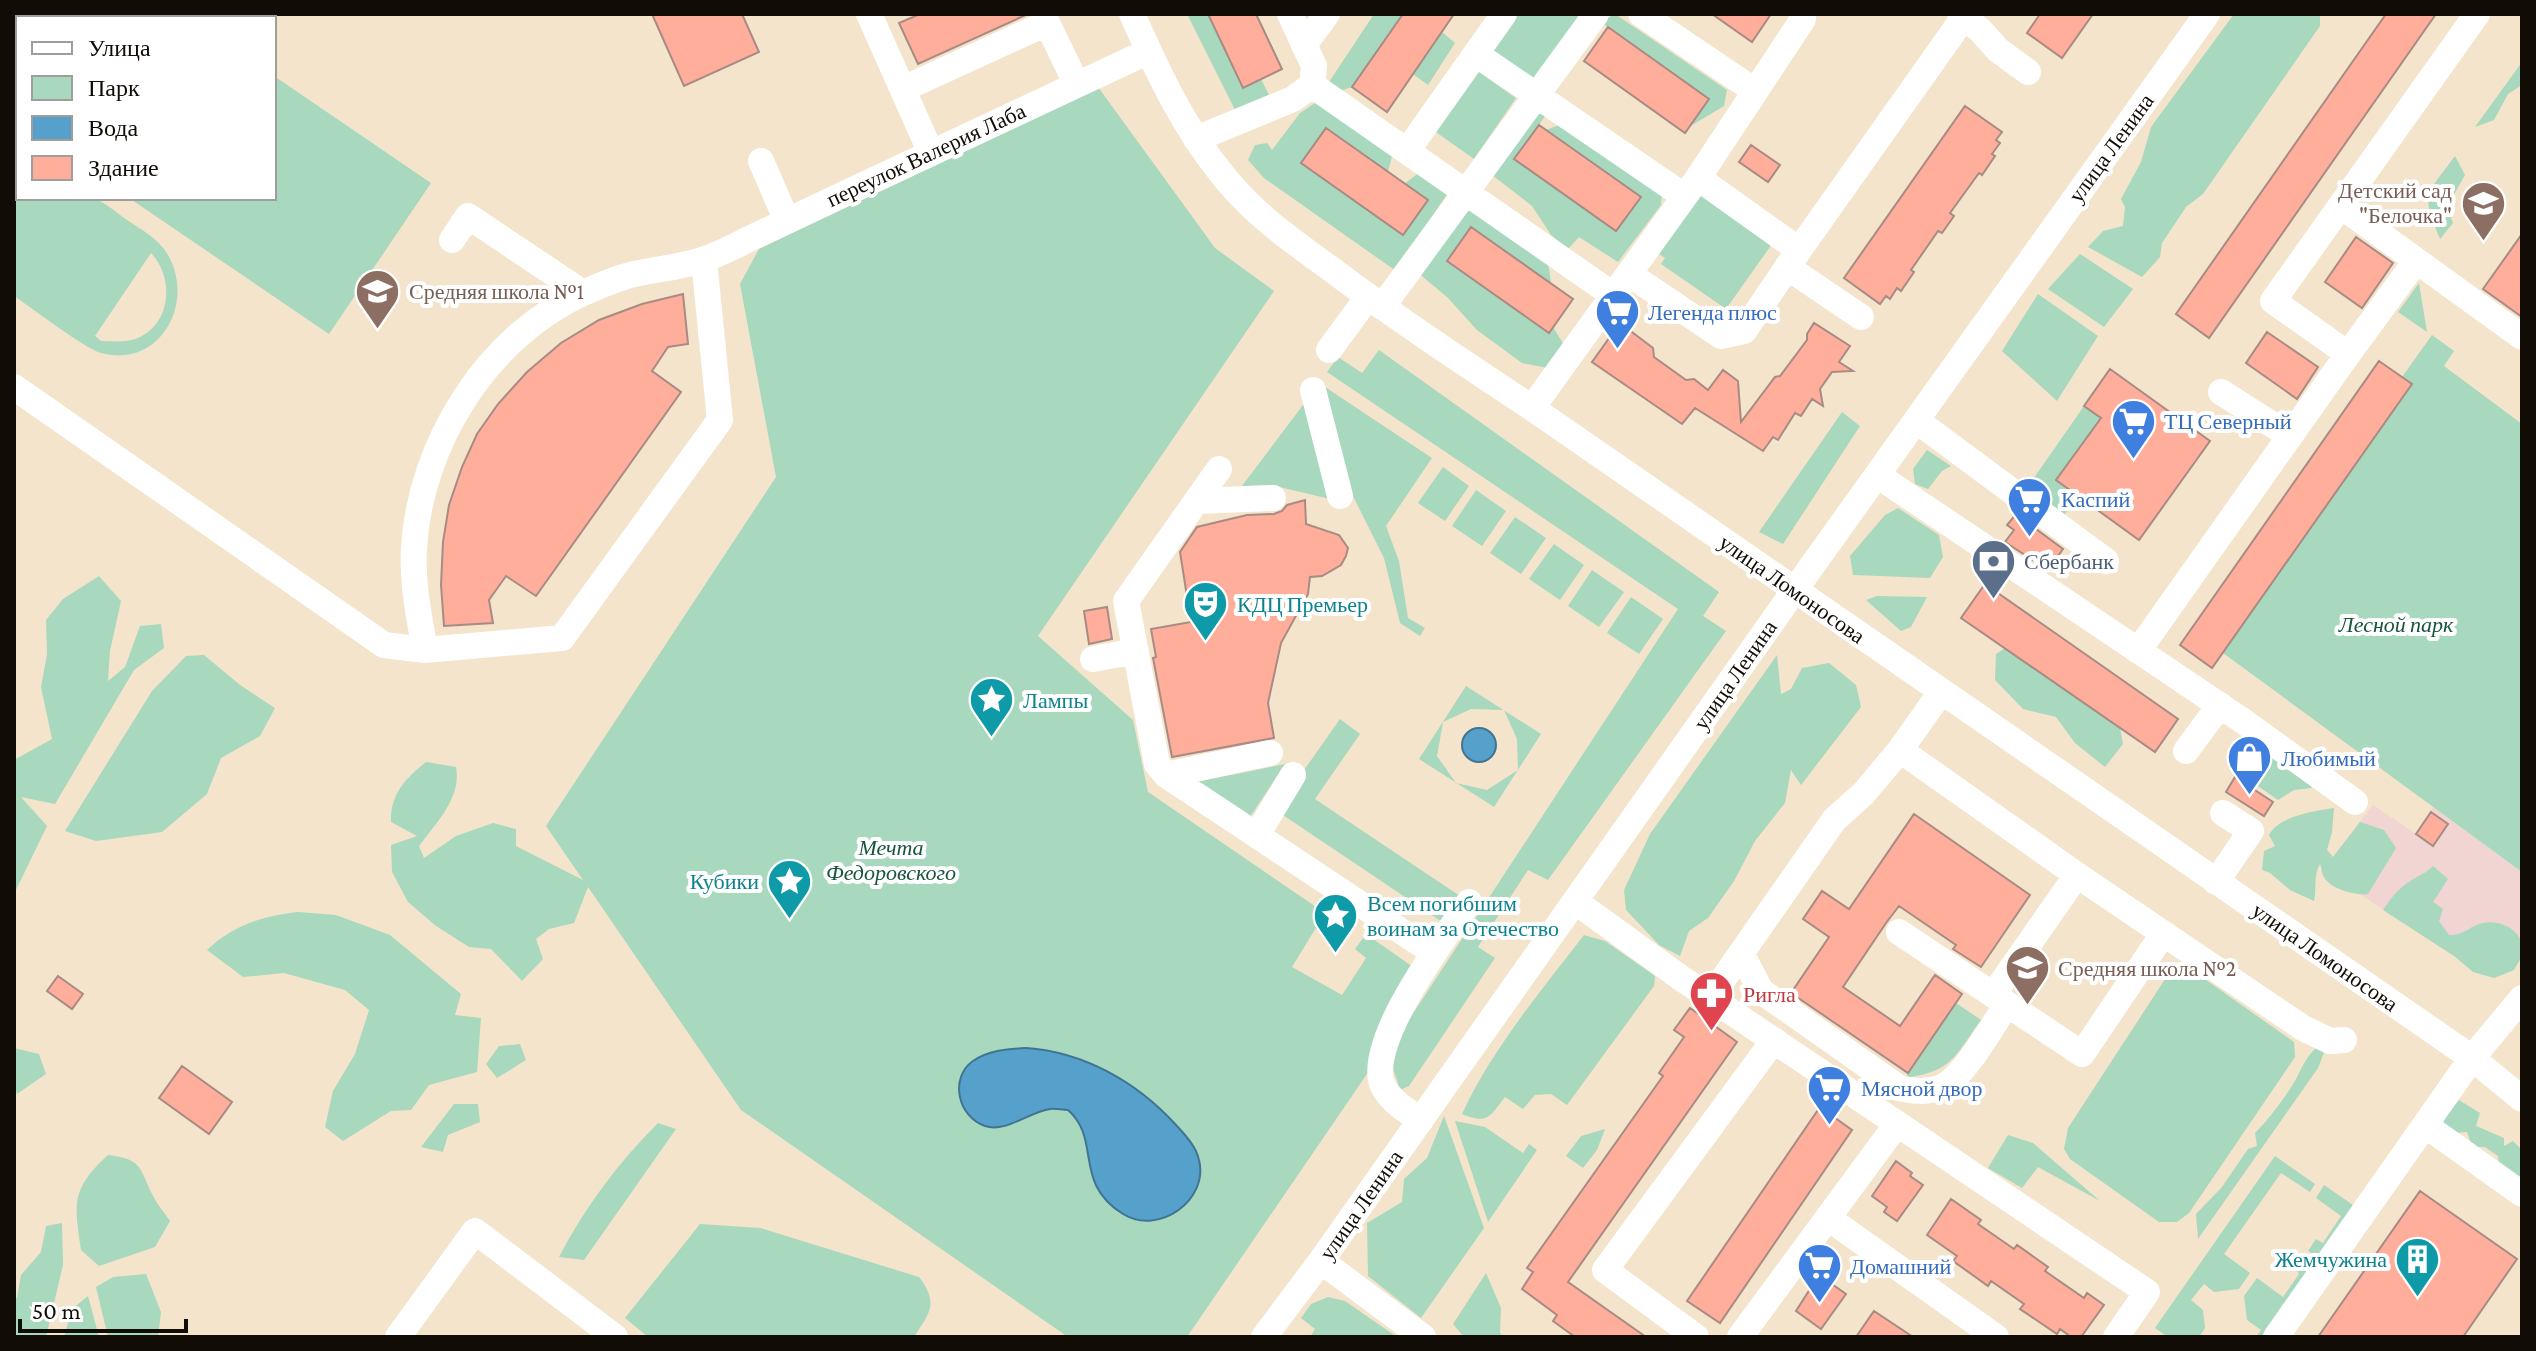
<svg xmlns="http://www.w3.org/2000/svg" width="2536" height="1351" font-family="'Crimson Pro',serif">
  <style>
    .industrial { fill: #f0d5d3 }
    .green { fill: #a8d8bd; fill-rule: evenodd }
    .water { fill: #55a1cc; stroke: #417490; stroke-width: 2 }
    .building { fill: #feae9a; stroke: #a88b84; stroke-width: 2 }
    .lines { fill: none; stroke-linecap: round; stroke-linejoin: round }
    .minor { stroke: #fff; stroke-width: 26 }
    .labels { text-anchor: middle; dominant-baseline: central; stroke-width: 8; stroke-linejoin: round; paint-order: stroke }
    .street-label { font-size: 22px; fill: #110c05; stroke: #fff }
    .education-label { font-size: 22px; fill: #785e54; stroke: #fff; text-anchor: start }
    .shop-label { font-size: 22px; fill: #366cbe; stroke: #fff; text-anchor: start }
    .service-label { font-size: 22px; fill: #4e5e75; stroke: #fff; text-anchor: start }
    .culture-label { font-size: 22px; fill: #0d838f; stroke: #fff; text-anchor: start }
    .park-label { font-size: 22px; font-style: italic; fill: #17553a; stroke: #fff }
    .health-label { font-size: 22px; fill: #be3a42; stroke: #fff; text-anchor: start }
  </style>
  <rect width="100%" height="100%" fill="#f4e4cb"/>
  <path class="industrial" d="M2373,805l43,29 17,-27 89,65v66l-10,13 -58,5 -131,-86z"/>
  <path class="green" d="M1187,14h21l35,73 18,-8 10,20 -33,17z
    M1374,14h29l-51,73 -9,3 -16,-5z
    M1513,14h61l9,6 -47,65 -48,-35z
    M1615,14l112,76 -3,16 -35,21 20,-28 -108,-77z
    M2234,14h86v12l-117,168 -17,13 -24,36 -2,14 -18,20 -54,-30 15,-16 20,-5 2,-19 -4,-8 20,-37 10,-35z
    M1442,32l13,11 -27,42 -15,-11z
    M2522,62v23l-14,9 -14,26 -19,7z
    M1476,70l40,28 -42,61 -41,-29z
    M274,76l157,107 -102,151 -200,-136h145z
    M1098,87l117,161 59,43 -236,345 95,84 15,72 177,121 -33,54 50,28 24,-37 -11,-9 11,-15 47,33 -44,104 -182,266h-119l-327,-227 -153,-223 -14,36 -25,6 -13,10 7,20 -21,22 -31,-32 -22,-2 -33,-21 -28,-24 -16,-30 -1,-27 26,-9 -26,-14c-1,-28 15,-44 35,-60l30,5c6,30 -20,56 -37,79l5,12 32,-22 37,-13 23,6v17l67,34 -37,-54 230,-349 -36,-193 19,-35z
    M1321,99l72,53 -5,20 16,12 16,-12 29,19 -53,80 -132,-93 -16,-18 7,-15 12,-2 5,7 28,-37z
    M1530,113h17l-32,47 101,71 24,-34 -94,-67 18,-7 98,70 -1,12 -43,57 -39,-25 -11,12 -17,-14 -19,-29 -45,-35z
    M14,145l4,3v50c24,0 50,-4 73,0 12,2 26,15 36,22 15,10 32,19 41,35 28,49 -9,114 -67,98 -17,-5 -69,-45 -87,-57zM151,253c23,24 21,70 -13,85 -12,5 -25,3 -37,3l-6,-5z
    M2455,156l10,19 -18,32 6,16 -13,16c-20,-48 -14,-43 15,-83z
    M1701,194l71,50 -46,65 -65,-45 4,-6 -6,-4z
    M1465,206l83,56 3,21 -80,-56 -24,34 101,72 5,-6 11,18 -16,23 -26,-5 -45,-33 -30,-33 -30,-25z
    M2080,254l53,35 -29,38 -56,-38z
    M2419,283l8,49 -29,-20z
    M2038,294l60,42 -41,65 -55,-50z
    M2432,335l22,16 -10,15 78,58v448l-299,-219 189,-269 -10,-7z
    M1379,350l340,242 -16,24 23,15 -178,249 -20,-10 -50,77 17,11 -86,128 -9,4 -8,-25 9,-33 277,-423 -351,-237 11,-15 24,16z
    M1319,383l113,75 -46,68 13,35 9,57 17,10 -5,8 -20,-13 -16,-65 -33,-66z
    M1306,401l24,98 -59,-14 -29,1z
    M2084,406l17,12 -44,62 21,16 -14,19 -37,-27z
    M1842,412l18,14 -77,118 -24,-12z
    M1927,450l24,16 -9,5 -14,18 -13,-5 -2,-15z
    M1443,467l26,19 -24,35 -27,-18z
    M1476,490l30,21 -24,35 -30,-20z
    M1898,508l41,27 4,22 -13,21 -77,-3 -3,-19 35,-41z
    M1515,517l31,21 -25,36 -31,-21z
    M1554,544l30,21 -24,35 -31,-21z
    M1592,570l32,22 -25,35 -31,-21z
    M99,576l22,25 -11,50 -2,30 17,-14 15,-41 21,-2 3,24 -30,22 -79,134 -34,-7 26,29 -33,68v-134l38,-21 -11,-52 6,-33 -1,-34 17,-21z
    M1877,596l50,1 -16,30 -10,4 -35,-31z
    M1631,597l32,22 -24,35 -32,-21z
    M2005,648l115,80 3,16 -18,23 -30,-24 -19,-26 -33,-8 -28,-29 1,-26z
    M204,655l36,30 35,23 -15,28 -39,22 -14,36 -45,38 -66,9 -31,-10 87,-140 34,-35z
    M1777,655l4,39 10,-5 11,-21 27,-5 27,22 5,22 -60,78 -10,-15 -6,33 -30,38 -21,40 -26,37 -19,13 -9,25 -21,-11 -33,-35 -2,-20 26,-56z
    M1466,686l75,48 -47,73 -75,-48zM1471,709l33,1 13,29 1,31 -31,20 -31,-7 -19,-27 6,-34z
    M1340,719l20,15 -45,65 154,103 -18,26 -168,-113 12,-32z
    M2269,753l37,24 6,11 -18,2 -16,10 -36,-25 10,-18z
    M1285,764l-37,56 -57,-37z
    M2334,808l-2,24 -5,18 6,7 27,-35 24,8 12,18 -28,46c-11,2 -38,-5 -44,-17 -3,-4 -2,-9 -4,-13 -7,12 -3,23 -6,37l-24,-11 -20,-17 -8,-3 2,-19 11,-5 -6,-11c10,-19 45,-24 65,-27z
    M2433,866l15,13 -15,23 10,7 -4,12 10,14c17,0 20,-9 34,-12 18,-4 43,9 39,30 -1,6 -5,12 -8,17l-20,8 -21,-6 -19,-16 -71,-46c7,-10 13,-19 23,-26 9,-7 18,-9 27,-18z
    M298,912l38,3 54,20 71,59 -6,21 26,3 -4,54 -48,13 -18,25 -20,1 -48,30 -18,-14 8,-36 22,-37 14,-44 -24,-20 -61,-17 -41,4 -36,-27c26,-25 56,-34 91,-38z
    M1584,935l21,6 50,35 -1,10 -87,119 -16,-11 -16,1 -12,14 -18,-12c-15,19 -17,28 -43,17 30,-65 79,-123 122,-179z
    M2182,963l112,79 1,15 -106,156 -12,9h-18l-89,-63 -6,-10 4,-21 103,-158z
    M1956,1003l25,17c-27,37 -28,51 -76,58z
    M520,1044l6,16 -29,18 -11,-14 13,-18z
    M14,1048l25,6 7,20 -29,20 -3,-10z
    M2316,1048l9,2 -7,18 -120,171 -2,-25 26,-27 26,-38 9,-3 -2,-13c16,-16 28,-33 40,-52 7,-13 10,-23 21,-33z
    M2459,1100l21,13 -4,13 28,12v8l9,-5 9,9v31l-23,-17 -1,-8 -13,-9h-13l-5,-15 -12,1 -10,-4 -2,-11z
    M454,1104h24l2,18 -32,13 -5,17 -22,-5z
    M1444,1116l40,112 -63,90 -53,-42 -1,-53 35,-21 2,-23 23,-21z
    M1455,1121l30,6 38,26 6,-9 8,6 -49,72z
    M658,1123l18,6 -92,131 -25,-3c26,-50 59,-94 99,-134z
    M1605,1129l-8,21 -14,18 -17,-12 15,-20z
    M2008,1135l25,8 67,58 -62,-34 -16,21 -34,-20z
    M108,1155c34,4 31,12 44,39 5,10 12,18 18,27l-15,26 -56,19 -18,-16c-7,-47 -10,-61 27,-95z
    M2275,1156l40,28 -5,8 -29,-19 -57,81 26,19 -11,16 -25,3 -10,-8 -13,16 12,10 2,18 -6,9h-31l-13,-9z
    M2324,1185l32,22 -35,52 -13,-8 8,-12 7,4 18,-27 -25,-18z
    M62,1223l1,42 -17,72h-32v-38l3,-1 4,-23 20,-23 5,-26z
    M700,1224l60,4 159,49c20,26 11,36 -5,60h-266l-23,-19z
    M2303,1256l13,9 -54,72h-6l5,-7 -14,-10 -3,-24 13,-18 26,19 16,-23 -4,-7z
    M1486,1273l15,35 -1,24 2,5h-38l-11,-13z
    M146,1274l15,38 -3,25h-50l-12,-50 17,-10z
    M88,1296l11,41h-35l8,-28z
    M1328,1297l17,4 52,36h-87l5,-8 -14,-11 10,-14z"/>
  <path class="water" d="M1462 745a17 17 0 1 1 34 0a17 17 0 1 1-34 0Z
    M1026,1048c58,4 111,34 150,77 9,10 20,21 23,35 10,40 -40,76 -76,54 -51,-32 -21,-74 -55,-104 -6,0 -13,-2 -18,-1 -21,3 -44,24 -65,17 -27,-9 -36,-48 -12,-65 16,-11 35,-12 53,-13z"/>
  <path class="building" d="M652,14h90l17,38 -75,34z
    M920,14h108l-110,50 -19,-41z
    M1208,14h48l26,55 -39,19z
    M1403,14h51l-67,98 -35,-25z
    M1712,14h59l-19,28z
    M2040,14h53l-31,44 -35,-25z
    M2386,14h50l-227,324 -33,-24z
    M1608,27l101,72 -24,34 -101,-72z
    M1965,106l37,26 -6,8 4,3 -8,11 3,2 -13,19 -3,-2 -29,40 4,3 -12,17 -4,-2 -27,39 3,2 -13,19 -4,-3 -7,11 -4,-3 -6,8 -36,-26z
    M1539,125l102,72 -25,34 -102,-72z
    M1326,128l102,72 -25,35 -102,-72z
    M1751,145l29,20 -12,17 -29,-20z
    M1471,227l102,72 -24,34 -102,-72z
    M2522,234v83l-39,-28z
    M2356,237l37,26 -31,45 -37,-26z
    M683,294l5,50 -20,3 -16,24 29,21 -145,204 -30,-20 -17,24 4,23 -49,3 -3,-41 2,-43 6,-37 13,-38 15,-33 21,-30 29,-32 34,-29 38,-23 43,-16z
    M1620,323l33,25 1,9 32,23 8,-1 14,11 15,-20 15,11 3,41 34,-45 5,-1 27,-36v-6l7,-11 36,23 -11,16 14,9 -21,1 -12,17 3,17 -11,-7 -11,17 -6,-3 -17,27 -5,-3 -10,14 -68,-43 -13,16 -90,-62z
    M2267,332l51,35 -21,32 -51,-36z
    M2379,361l33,23 -200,284 -32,-23z
    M2110,369l100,72 -71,99 -83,-60 45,-62 -17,-12z
    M1305,500l1,24 33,11 9,13 -2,8 -5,9 -19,11 -12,1 -2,17 -27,49 -13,60 6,35 -102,19 -19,-99 3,-1 -5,-28 40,-7 -11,-70 17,-25 50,-12 27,-1 8,-3 5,-6z
    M2016,514l47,35 -15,21 -43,-28 9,-12 -7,-5z
    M1985,584l193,135 -23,33 -194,-134z
    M1107,607l5,32 -23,5 -5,-33z
    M2235,777l38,25 -9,14 -38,-24z
    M2431,812l17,12 -15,22 -17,-12z
    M1914,814l116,81 -49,72 -28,-18 3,-4 -57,-39 -13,17 -43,64 57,39 35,-51 27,19 -54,79 -117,-80 38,-56 -26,-18 19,-28 27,18z
    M58,976l25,18 -11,15 -25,-18z
    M1690,1008l47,34 -169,240 78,55h-71l-22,-16 4,-6 -35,-26 11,-17 -6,-4 136,-192 -4,-3 25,-36 -10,-7z
    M182,1066l50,36 -23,32 -50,-36z
    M1820,1107l32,23 -132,193 -33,-22z
    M1896,1161l16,12 -2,3 13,9 -26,36 -13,-9 3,-5 -15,-11z
    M2420,1191l97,68 -54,78h-145z
    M1951,1199l30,21 -3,4 36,25 3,-4 31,22 -3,4 39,27 3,-5 17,12 -23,32h-10l-11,-8 -3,5 -37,-25 4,-5 -33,-23 -3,5 -35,-25 4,-5 -30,-21z
    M1819,1275l27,19 -25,35 -25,-18z
    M1874,1311l39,26h-57z"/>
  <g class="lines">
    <path class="minor" d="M869,14l62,139
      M1132,14c25,56 50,111 89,159 31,40 70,67 110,96 65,49 133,94 201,139l940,650 50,41
      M1641,14l114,77
      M1960,14l20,16 18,20 30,22
      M1304,45l23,-31
      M1476,54l208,142
      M1312,85l301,210
      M903,89l144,-66 29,60
      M1196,139l97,-40 19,-14 2,-19 -24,-52
      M1407,151l97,-137
      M761,161l26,60
      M1698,178l101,72
      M2341,206l181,131
      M452,240l16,-24 115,77
      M1787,267l74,50
      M1629,274l92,62 23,-5 55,-81 165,-233
      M1382,307l214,-293
      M1329,350l39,-53
      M2348,354l68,-93
      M14,387l370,258 41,5 137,-12 158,-218 -16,-160
      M1313,390l27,106
      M2221,392l69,44
      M1532,408l166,-230 105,-159v-5
      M1917,421l189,140
      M1219,469l-93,132 31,163 9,11 268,178
      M1877,475l366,246 112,81
      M1197,501l76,-3
      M425,650c-6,-33 -13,-68 -11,-102 6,-104 73,-211 169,-255 16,-7 34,-15 51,-19 23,-5 49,-7 71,-15 15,-5 30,-13 44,-20 133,-63 266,-125 400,-188
      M2138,651l210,-297 -75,-53 204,-287
      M1093,659l43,-8
      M1900,750l177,125 226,153 27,13 14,-1
      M2186,751l34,-46
      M1166,775l104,-22
      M1257,835l36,-60
      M2216,882l35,-51 -28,-18
      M1576,902l105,76 466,314 -31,45
      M1899,932l183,122 81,-120
      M1741,953l20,38 138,97c14,3 28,5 43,-1 23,-11 50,-61 65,-83
      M1993,995l84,-120
      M1710,998l124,-178 30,-27 36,-43 41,-58
      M1421,1120c-14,-9 -28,-17 -37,-32 -23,-40 61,-151 85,-186
      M2425,1125l97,69
      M1828,1218l168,119
      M1321,1261l102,76
      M398,1337l77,-106 140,106
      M1264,1337l57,-76 473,-670 413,-577
      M1696,1337l-91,-67 169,-230
      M1740,1337l157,-213
      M2276,1337l196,-279 50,-60"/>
  </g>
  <defs>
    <symbol id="school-pin" viewBox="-11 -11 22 30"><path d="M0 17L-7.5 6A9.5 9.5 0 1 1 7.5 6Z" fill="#8d6e63" stroke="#fff"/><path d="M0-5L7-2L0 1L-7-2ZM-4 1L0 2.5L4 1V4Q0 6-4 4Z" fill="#fff"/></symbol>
    <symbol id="supermarket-pin" viewBox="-11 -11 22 30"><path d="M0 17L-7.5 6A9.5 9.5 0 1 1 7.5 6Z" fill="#3f7fe0" stroke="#fff"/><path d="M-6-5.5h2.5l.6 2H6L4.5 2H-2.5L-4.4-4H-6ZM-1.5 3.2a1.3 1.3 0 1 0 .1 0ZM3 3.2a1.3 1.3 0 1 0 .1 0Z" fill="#fff"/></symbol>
    <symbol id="bank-pin" viewBox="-11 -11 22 30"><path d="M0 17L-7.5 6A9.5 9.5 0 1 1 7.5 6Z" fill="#5c6f8a" stroke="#fff"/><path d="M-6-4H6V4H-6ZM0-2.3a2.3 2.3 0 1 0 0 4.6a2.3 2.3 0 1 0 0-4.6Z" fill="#fff"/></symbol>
    <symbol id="theatre-pin" viewBox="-11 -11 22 30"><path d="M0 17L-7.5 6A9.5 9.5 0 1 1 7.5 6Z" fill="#0f9aa8" stroke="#fff"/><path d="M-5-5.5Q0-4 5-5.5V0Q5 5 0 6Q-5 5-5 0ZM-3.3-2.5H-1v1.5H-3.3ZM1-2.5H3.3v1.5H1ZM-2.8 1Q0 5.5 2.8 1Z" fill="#fff"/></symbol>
    <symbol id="sight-pin" viewBox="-11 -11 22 30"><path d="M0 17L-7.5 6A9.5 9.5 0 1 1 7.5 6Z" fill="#0f9aa8" stroke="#fff"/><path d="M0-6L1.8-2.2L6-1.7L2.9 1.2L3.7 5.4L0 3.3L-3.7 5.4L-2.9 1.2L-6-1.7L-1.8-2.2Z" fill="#fff"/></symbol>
    <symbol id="shop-pin" viewBox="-11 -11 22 30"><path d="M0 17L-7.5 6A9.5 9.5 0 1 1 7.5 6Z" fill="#3f7fe0" stroke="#fff"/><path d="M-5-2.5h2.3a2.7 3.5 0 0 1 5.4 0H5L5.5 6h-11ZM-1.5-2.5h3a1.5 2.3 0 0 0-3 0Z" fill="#fff"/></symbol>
    <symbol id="pharmacy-pin" viewBox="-11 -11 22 30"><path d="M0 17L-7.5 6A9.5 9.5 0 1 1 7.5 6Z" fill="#e0444e" stroke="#fff"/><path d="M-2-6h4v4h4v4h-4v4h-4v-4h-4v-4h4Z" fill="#fff"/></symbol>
    <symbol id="building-pin" viewBox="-11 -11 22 30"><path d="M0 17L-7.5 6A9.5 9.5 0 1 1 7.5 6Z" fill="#0f9aa8" stroke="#fff"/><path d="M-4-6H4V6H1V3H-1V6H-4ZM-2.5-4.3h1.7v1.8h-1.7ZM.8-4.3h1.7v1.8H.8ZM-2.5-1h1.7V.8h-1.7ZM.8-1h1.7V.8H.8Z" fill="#fff"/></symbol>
  </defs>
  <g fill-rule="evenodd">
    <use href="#school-pin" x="2458" y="178" width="51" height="69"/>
    <use href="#school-pin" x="352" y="266" width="51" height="69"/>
    <use href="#supermarket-pin" x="1592" y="286" width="51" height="69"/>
    <use href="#supermarket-pin" x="2108" y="396" width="51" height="69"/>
    <use href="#supermarket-pin" x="2004" y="474" width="51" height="69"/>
    <use href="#bank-pin" x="1968" y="536" width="51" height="69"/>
    <use href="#theatre-pin" x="1180" y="578" width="51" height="69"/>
    <use href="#sight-pin" x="966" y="674" width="51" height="69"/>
    <use href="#shop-pin" x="2224" y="732" width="51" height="69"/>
    <use href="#sight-pin" x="764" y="856" width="51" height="69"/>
    <use href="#sight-pin" x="1310" y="890" width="51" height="69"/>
    <use href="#school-pin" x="2002" y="942" width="51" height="69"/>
    <use href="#pharmacy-pin" x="1686" y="968" width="51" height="69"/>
    <use href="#supermarket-pin" x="1804" y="1062" width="51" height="69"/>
    <use href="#building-pin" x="2392" y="1234" width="51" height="69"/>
    <use href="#supermarket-pin" x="1794" y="1240" width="51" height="69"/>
  </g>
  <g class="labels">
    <g class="street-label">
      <text transform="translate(2111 148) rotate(-54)">улица Ленина</text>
      <text transform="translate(926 155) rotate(-25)">переулок Валерия Лаба</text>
      <text transform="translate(1792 589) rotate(35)">улица Ломоносова</text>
      <text transform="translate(1735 675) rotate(-55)">улица Ленина</text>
      <text transform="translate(2325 957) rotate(35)">улица Ломоносова</text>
      <text transform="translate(1361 1205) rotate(-55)">улица Ленина</text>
    </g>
    <g class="education-label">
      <text x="2452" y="190" text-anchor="end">Детский сад<tspan x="2452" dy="25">"Белочка"</tspan></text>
      <text x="409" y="291">Средняя школа №1</text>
      <text x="2058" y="968">Средняя школа №2</text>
    </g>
    <g class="shop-label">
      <text x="1648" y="312">Легенда плюс</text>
      <text x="2164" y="421">ТЦ Северный</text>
      <text x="2061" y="499">Каспий</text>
      <text x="2281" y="758">Любимый</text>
      <text x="1861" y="1088">Мясной двор</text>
      <text x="1850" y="1266">Домашний</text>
    </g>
    <g class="service-label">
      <text x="2024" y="561">Сбербанк</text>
    </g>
    <g class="culture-label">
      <text x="1237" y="604">КДЦ Премьер</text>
      <text x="1023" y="700">Лампы</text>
      <text x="759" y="881" text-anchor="end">Кубики</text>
      <text x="1367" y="903">Всем погибшим<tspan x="1367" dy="25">воинам за Отечество</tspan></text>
      <text x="2387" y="1259" text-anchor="end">Жемчужина</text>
    </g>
    <g class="park-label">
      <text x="2396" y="624">Лесной парк</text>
      <text x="891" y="847">Мечта<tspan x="891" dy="25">Федоровского</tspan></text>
    </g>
    <g class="health-label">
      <text x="1743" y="994">Ригла</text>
    </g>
  </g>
  <rect width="2536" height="1351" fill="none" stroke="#110c05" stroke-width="32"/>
  <rect x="16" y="16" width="260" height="184" fill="#ffffff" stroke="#a09e9b" stroke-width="2"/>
  <rect x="32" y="42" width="40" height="12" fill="#ffffff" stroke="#a09e9b" stroke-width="2"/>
  <text x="88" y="56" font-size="24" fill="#110c05">Улица</text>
  <rect x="32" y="76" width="40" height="24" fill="#a8d8bd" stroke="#a09e9b" stroke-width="2"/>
  <text x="88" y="96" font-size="24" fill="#110c05">Парк</text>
  <rect x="32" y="116" width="40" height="24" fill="#55a1cc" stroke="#a09e9b" stroke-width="2"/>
  <text x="88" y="136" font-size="24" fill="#110c05">Вода</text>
  <rect x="32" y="156" width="40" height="24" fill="#feae9a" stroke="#a09e9b" stroke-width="2"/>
  <text x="88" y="176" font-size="24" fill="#110c05">Здание</text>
  <path d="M20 1319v12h166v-12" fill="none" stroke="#110c05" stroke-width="4"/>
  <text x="32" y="1319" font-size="24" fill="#110c05" stroke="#ffffff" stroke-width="6" paint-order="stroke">50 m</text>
</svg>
